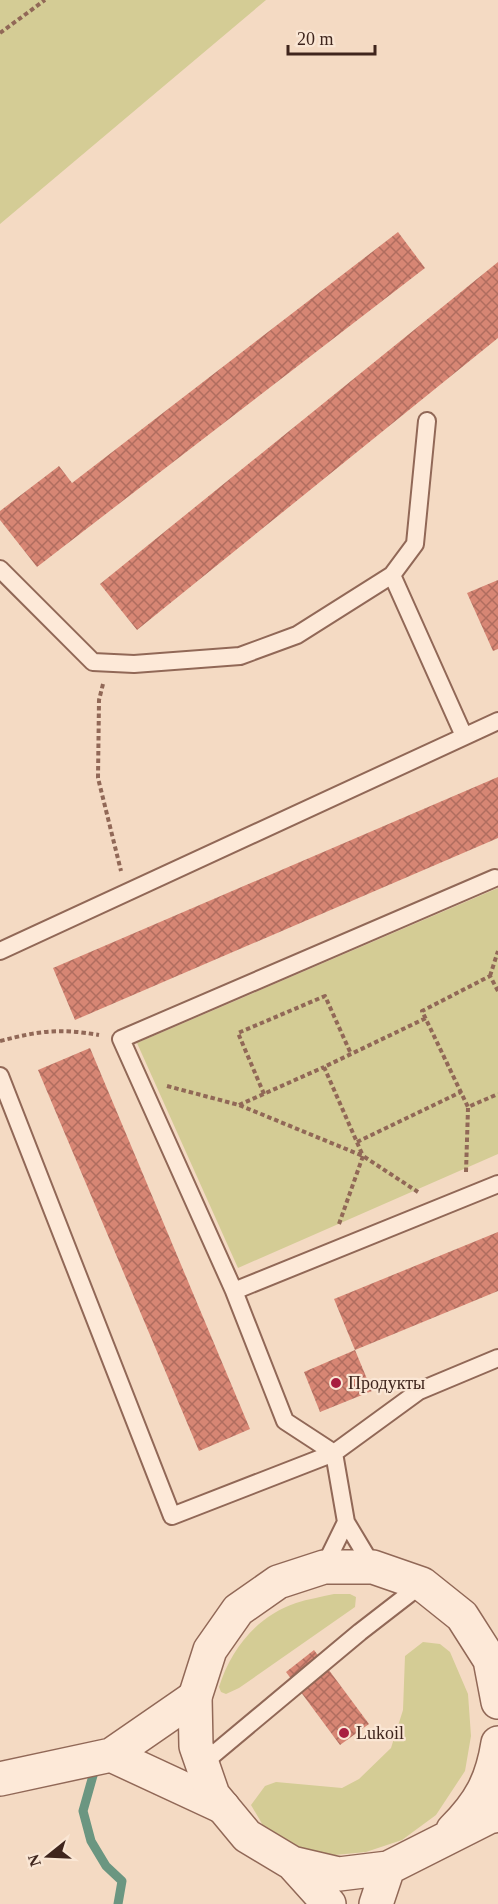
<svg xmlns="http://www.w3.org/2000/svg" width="498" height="1904" font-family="'Times New Roman',serif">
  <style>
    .green { fill: #d4cc95 }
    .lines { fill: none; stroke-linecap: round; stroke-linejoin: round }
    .stream { stroke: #6b9681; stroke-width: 9 }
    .building { fill: url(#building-cross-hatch) }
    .service-casing { stroke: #916857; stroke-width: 20 }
    .minor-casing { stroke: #916857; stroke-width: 36 }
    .tertiary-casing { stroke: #916857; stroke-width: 36 }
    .path { stroke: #916857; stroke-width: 4; stroke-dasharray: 4.5 3; stroke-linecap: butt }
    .service { stroke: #fde9d8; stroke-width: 16 }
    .minor { stroke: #fde9d8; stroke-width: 33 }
    .tertiary { stroke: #fde9d8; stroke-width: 33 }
    .poi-dot { fill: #a81f40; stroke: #fae6d4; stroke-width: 2 }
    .labels { text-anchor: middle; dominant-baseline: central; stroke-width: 4.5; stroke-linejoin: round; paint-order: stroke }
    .poi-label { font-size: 18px; fill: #3f251d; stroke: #fae6d4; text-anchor: start }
  </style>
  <defs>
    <pattern id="building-cross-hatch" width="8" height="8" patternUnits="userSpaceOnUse" patternTransform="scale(1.5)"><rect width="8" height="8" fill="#d78674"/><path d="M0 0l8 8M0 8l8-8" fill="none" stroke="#b06d5f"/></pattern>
  </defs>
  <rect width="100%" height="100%" fill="#f4dac3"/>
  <path class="green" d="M0,0h266l-266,224z
    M498,888v266l-260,114 -101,-225z
    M334,1594h16l6,3 -1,10 -116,81 -13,6 -5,-2 -2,-5c12,-38 38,-71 77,-84 12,-4 25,-6 38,-9z
    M423,1642l17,2 10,8 18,42 3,42 -6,35 -29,44 -34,25 -36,12 -31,3 -27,-3 -40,-18 -17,-29 14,-19 11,-4 66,6 17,-9 32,-31 12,-38 2,-54z"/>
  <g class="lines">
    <path class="stream" d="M94,1772l-11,39 8,30 15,25 16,15 -4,23"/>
  </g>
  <path class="building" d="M398,232l27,36 -388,299 -37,-47v-9l59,-45 13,17z
    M498,262v76l-361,292 -37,-46z
    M498,580v69l-5,2 -26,-58z
    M498,777v61l-423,182 -22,-52z
    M90,1048l160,381 -51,22 -161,-381z
    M498,1232v59l-143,59 -21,-51z
    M355,1350l17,41 -52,21 -16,-40z
    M314,1650l55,74 -29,21 -54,-73z"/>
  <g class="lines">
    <defs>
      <path id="service" d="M0,569l93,93 41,2 106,-8 57,-21 95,-60 23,-31 12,-123
        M392,575l72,161
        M0,951l498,-230
        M0,1076l172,440 162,-63 -49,-32 -51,-130 264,-107
        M234,1291l-113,-252 374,-161
        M324,1567l22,-45
        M373,1567l-27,-45 -12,-69 85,-62 79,-33
        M202,1764l158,-132 62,-48"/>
      <path id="minor" d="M111,1755l112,52
        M0,1779l111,-24 84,-58"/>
      <path id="tertiary" d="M453,1830c27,-27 39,-49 45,-87
        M292,1863l47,11 49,-6 101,-51 9,-2
        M329,1904l-37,-41 -45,-27 -34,-41 -17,-49 -1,-49 15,-47 28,-40 40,-28 46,-15h49l49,17 40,32 28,44 8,42
        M376,1904l12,-36"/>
    </defs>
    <use href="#service" class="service-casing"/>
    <use href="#minor" class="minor-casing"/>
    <use href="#tertiary" class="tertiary-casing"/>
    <path class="path" d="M0,33l45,-33
      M103,684l-4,16 -1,78 23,93
      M490,976l8,-25
      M498,991l-8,-15 -68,35 46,96 30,-13
      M0,1041c39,-10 59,-13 99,-6
      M167,1086l72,19 124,51 55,36
      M264,1094l-26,-61 87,-37 26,58
      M239,1105l85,-38
      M357,1142l104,-50
      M466,1172l2,-64
      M339,1224l24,-68 -39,-89 102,-49"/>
    <use href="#service" class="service"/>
    <use href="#minor" class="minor"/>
    <use href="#tertiary" class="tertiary"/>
  </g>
  <g class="poi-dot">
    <circle cx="336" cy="1383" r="6"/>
    <circle cx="344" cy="1733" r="6"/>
  </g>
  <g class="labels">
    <g class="poi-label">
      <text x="348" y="1383">Продукты</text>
      <text x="356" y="1733">Lukoil</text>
    </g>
  </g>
  <g transform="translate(48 1856) rotate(252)" stroke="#fae6d4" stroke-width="4.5" paint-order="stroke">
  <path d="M0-4.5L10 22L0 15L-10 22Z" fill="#3f251d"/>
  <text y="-9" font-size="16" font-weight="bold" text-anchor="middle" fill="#3f251d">N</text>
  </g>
  <path d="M288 45v9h87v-9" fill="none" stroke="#3f251d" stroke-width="3"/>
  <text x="297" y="45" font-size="18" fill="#3f251d" stroke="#fae6d4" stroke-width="4.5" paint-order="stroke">20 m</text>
</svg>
